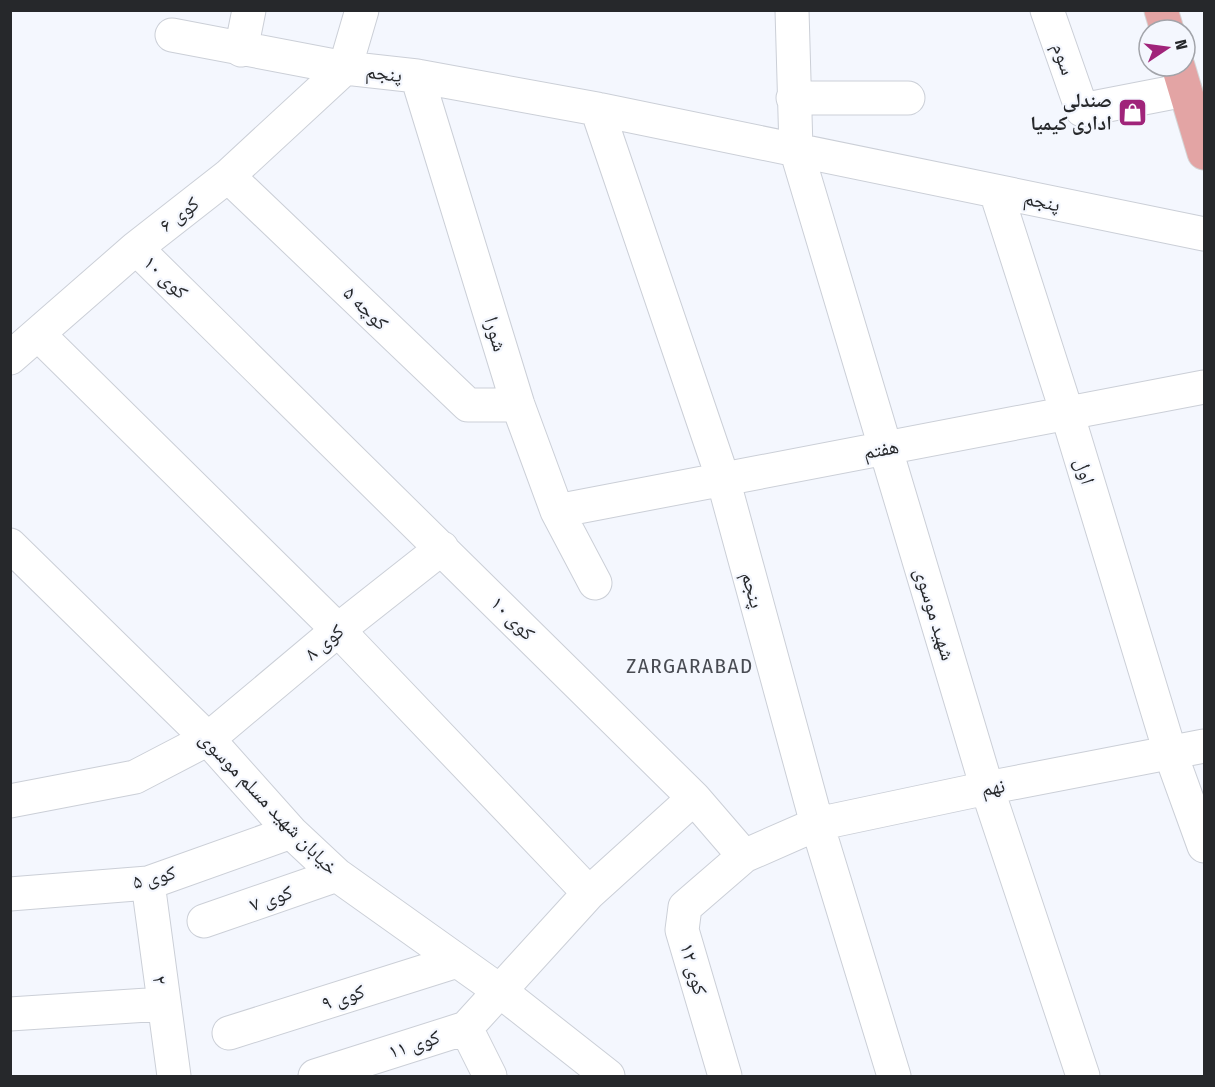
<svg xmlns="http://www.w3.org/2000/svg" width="1215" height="1087" font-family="'Fira Sans Condensed','Noto Naskh Arabic',sans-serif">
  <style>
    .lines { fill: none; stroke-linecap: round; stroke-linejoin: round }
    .minor-casing { stroke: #cbcfd7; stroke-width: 35 }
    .major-casing { stroke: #d4d4d5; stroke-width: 35 }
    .minor { stroke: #fff; stroke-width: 33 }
    .major { stroke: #e3a4a4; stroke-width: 33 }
    .labels { text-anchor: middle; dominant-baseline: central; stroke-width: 4.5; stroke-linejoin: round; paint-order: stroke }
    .street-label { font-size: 20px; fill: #26282b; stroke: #f4f7fe }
    .poi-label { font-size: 20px; font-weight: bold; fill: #26282b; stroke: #f4f7fe; text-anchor: end }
    .neighbourhood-label { font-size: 21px; letter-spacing: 1.5px; fill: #484b52; stroke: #f4f7fe }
  </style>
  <rect width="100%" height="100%" fill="#f4f7fe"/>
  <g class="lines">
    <defs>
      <path id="minor" d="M792,10l4,139 191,639 96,288
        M1047,10l35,100 103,-20
        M172,35l173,33 72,8 180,33 607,125
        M241,50l8,-40
        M417,76l101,329 39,106 38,72
        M793,98h115
        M597,109l126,370 94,345 77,252
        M228,176l240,229h50
        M996,192l71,221 103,339 34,94
        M136,248l558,550 -105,95 -123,135 -151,48
        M39,335l299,295 251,263
        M10,358l126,-110 92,-72 117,-108 17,-58
        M557,511l647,-124
        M10,545l198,194 83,93 46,43 163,116 108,85
        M694,798l50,58
        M10,801l125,-24 73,-38 130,-109 104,-82
        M148,883l26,193
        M10,894l138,-11 143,-51
        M204,921l133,-46
        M10,1014l153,-10
        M466,1028l24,48
        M229,1033l228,-72
        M725,1076l-43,-146 3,-23 59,-51 73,-32 170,-36 217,-42"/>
      <path id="major" d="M1161,10l6,20
        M1178,66l26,87"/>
    </defs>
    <use href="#minor" class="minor-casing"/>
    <use href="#major" class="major-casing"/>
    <use href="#minor" class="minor"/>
    <use href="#major" class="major"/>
  </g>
  <defs>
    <symbol id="shop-square" viewBox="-11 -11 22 22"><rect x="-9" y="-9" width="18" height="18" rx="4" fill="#a0247a" stroke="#f4f7fe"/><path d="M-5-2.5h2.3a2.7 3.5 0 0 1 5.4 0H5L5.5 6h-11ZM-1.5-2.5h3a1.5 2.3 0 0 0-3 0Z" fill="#fff"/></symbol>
  </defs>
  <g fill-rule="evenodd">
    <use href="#shop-square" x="1116" y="96" width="33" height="33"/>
  </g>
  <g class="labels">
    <g class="street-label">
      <text transform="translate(1064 59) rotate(71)">سوم</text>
      <text transform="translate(384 73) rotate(7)">پنجم</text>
      <text transform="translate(1042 201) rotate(12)">پنجم</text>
      <text transform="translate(179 214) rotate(-38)">کوی ۶</text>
      <text transform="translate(166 277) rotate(44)">کوی ۱۰</text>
      <text transform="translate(366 308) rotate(44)">کوچه ۵</text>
      <text transform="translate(496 334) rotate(73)">شورا</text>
      <text transform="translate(881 449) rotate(-11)">هفتم</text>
      <text transform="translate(1085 471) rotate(73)">اول</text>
      <text transform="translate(753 590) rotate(75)">پنجم</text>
      <text transform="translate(935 614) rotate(73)">شهید موسوی</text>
      <text transform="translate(513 618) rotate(45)">کوی ۱۰</text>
      <text transform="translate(324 642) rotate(-40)">کوی ۸</text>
      <text transform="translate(993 787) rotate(-11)">نهم</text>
      <text transform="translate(269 803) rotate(46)">خیابان شهید مسلم موسوی</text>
      <text transform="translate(154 877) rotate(-14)">کوی ۵</text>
      <text transform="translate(271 898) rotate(-19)">کوی ۷</text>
      <text transform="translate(694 969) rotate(74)">کوی ۱۲</text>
      <text transform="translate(160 980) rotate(83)">۲</text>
      <text transform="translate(343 997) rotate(-18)">کوی ۹</text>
      <text transform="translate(414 1044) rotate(-18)">کوی ۱۱</text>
    </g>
    <g class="poi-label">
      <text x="1112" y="100">صندلی<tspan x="1112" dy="23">اداری کیمیا</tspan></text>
    </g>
    <g class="neighbourhood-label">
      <text x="690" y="666">ZARGARABAD</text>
    </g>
  </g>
  <rect width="1215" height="1087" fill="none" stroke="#26282b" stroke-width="24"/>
  <g transform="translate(1167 48) rotate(77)"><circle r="28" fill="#f4f7fe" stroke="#a2a4aa" stroke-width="1.5"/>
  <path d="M0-4.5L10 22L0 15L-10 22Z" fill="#a0247a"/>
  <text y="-9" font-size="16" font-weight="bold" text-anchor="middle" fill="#26282b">N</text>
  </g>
</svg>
